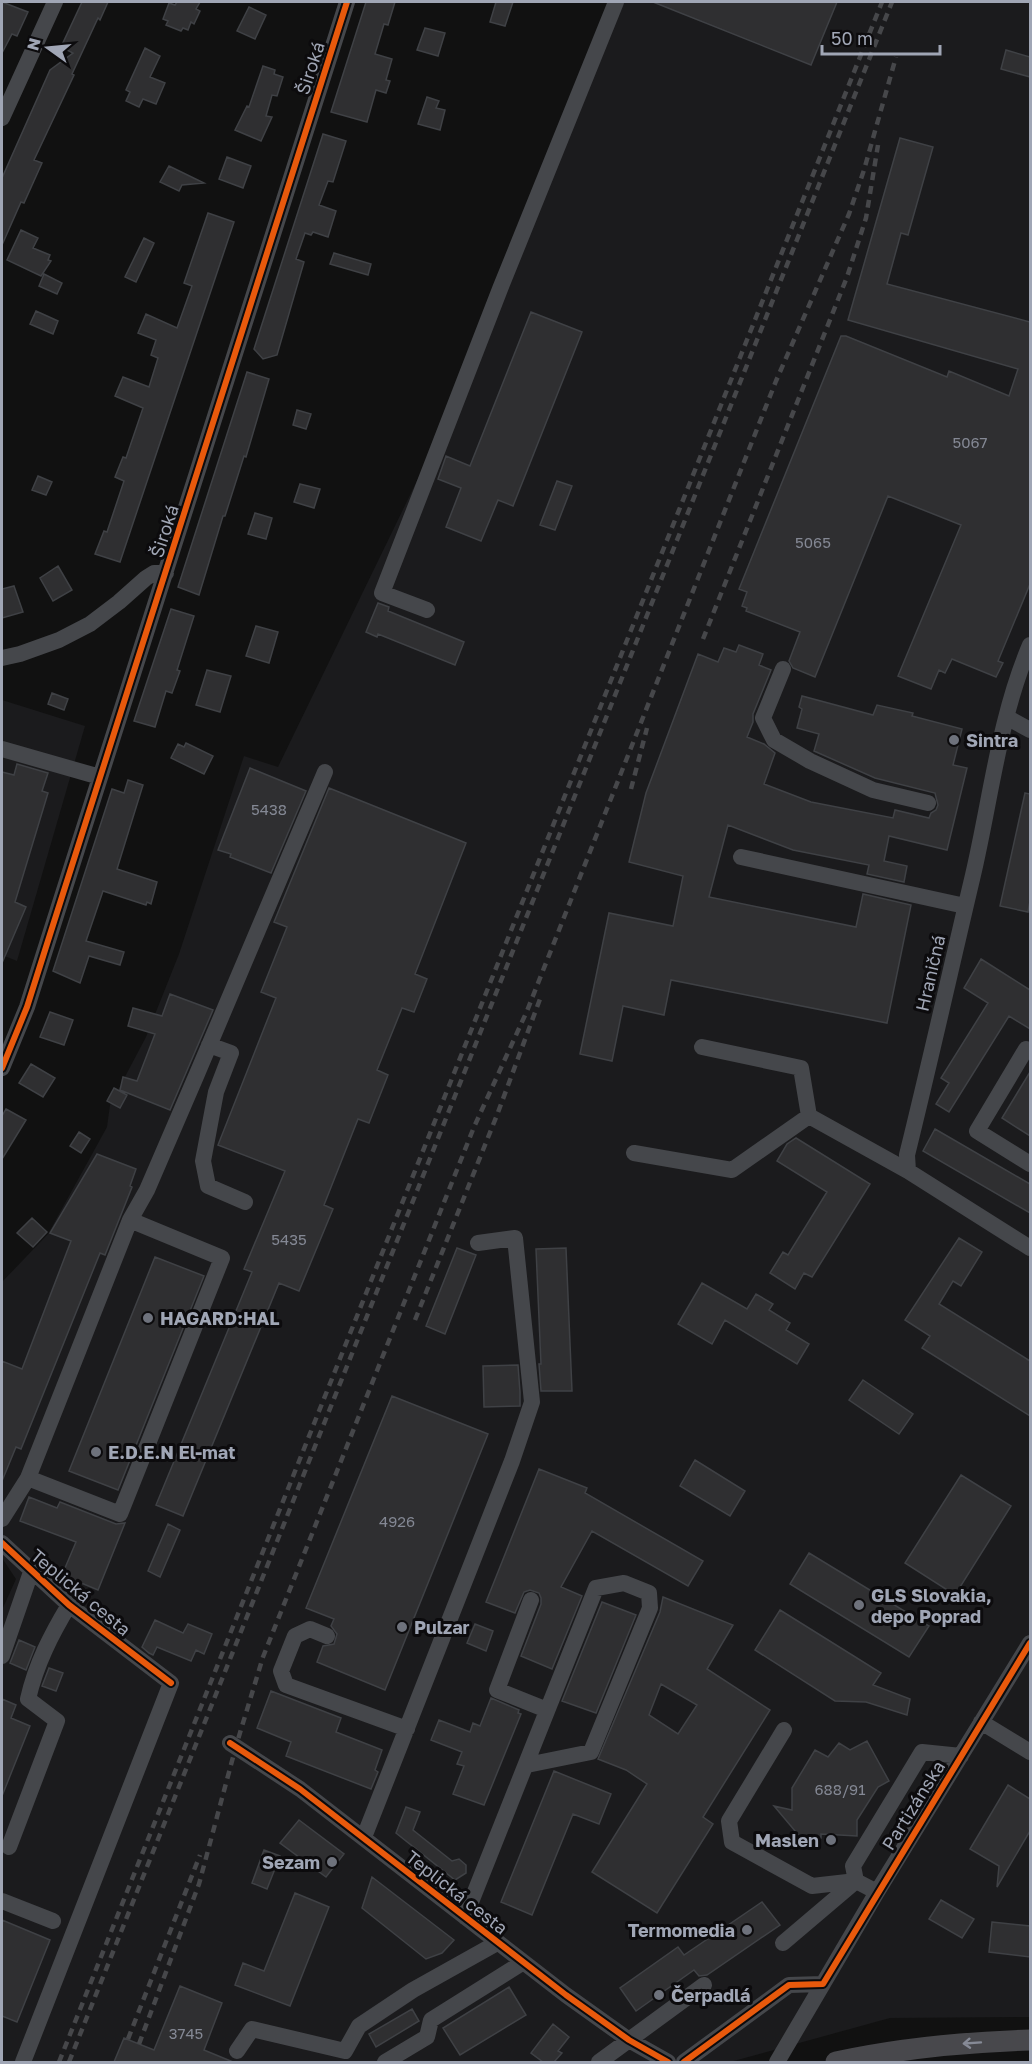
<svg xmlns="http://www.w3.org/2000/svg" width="1032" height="2064" font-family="'Golos Text',sans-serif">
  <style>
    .built { fill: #1b1b1d }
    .building { fill: #2f2f31; stroke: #3f4145; stroke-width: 1.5; fill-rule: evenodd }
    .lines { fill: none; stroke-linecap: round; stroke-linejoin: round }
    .minor { stroke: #45474b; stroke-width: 16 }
    .major { stroke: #48484c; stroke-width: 21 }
    .rail { stroke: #46474a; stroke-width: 4.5; stroke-dasharray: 8 6; stroke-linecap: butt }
    .cycleway-casing { stroke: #0c0b0d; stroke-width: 10 }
    .cycleway { stroke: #e8590c; stroke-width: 6 }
    .oneway { stroke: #868a96 }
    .poi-dot { fill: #6e727c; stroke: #0c0b0d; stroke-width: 2 }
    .labels { text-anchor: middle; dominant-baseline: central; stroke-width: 6; stroke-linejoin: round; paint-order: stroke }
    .number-label { font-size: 15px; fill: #848894 }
    .street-label { font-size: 18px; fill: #a0a6b5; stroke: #0c0b0d }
    .poi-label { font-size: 18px; font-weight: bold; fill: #a0a6b5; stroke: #0c0b0d; text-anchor: start }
  </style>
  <rect width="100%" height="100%" fill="#111"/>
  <path class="built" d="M613,2h417v2015l-140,1 -160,44h-728v-452l14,-31 -14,-21v-276l46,-48 59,-107 3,-22 36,-68 33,-83 65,-198 34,11 150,-309z
    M2,700l83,26 -68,235 -15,-6z"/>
  <path class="building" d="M2,2l26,10 -11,24 -5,-2 -10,19z
    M82,2h26l-8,18 -2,-2 -26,56 2,1 -40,85 8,3 -18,40 -3,-1 -19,43v-67l48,-108 23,-17 -12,-6z
    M177,2h23l-4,7 4,2 -6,13 -3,-2 -3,8 -5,-2 -2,3 -15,-6 2,-4 -5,-2 6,-16 6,2z
    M366,2h29l-7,23 -4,-1 -9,30 17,5 -6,21 4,1 -4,12 -10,-3 -9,32 -36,-10z
    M496,2h17l-8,24 -15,-4z
    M653,2h184l-26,63z
    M249,7l17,8 -11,24 -18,-8z
    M425,28l20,5 -7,23 -21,-6z
    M145,48l15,8 -10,21 15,6 -9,21 -13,-5 -4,8 -13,-6 4,-9 -4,-2z
    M1006,50l24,7v20l-29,-8z
    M263,66l12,4 -1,4 9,3 -6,19 -5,-1 -6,21 6,1 -11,24 -26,-11 12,-24 2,1z
    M427,97l12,4 -3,7 9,2 -5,20 -22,-6z
    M323,134l23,7 -13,41 -5,-1 -9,24 17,6 -8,26 -15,-5 -2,3 -6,-2 -9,26 8,3 -27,93 -14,4 -9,-10z
    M900,138l33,9 -25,88 -7,-2 -14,51 143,38v262l-32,77 5,2 -7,14 -44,-18 -7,14 -6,-3 -8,19 -33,-13 63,-151 -73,-29 -73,181 -22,-9 -4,-7 11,-29 -54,-21 1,-3 -5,-2 5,-14 -8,-3 102,-253h5l101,41 2,-6 60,25 9,-27 -170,-49z
    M227,157l24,9 -8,22 -24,-9z
    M169,166l35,17 -22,2 -3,6 -19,-9z
    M208,213l26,9 -114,340 -25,-8 9,-23 3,1 17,-51 -9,-4 8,-20 3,1 17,-50 -28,-12 8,-19 26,10 9,-29 -7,-3 5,-15 -18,-7 8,-19 31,14 15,-42 -8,-3z
    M21,230l17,8 -5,10 17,7 -2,5 3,1 -10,15 -34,-16z
    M144,238l10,5 -18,39 -11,-5z
    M334,253l37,11 -3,11 -38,-11z
    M44,274l18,9 -5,11 -18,-8z
    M36,311l22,10 -5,13 -23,-10z
    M531,312l51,20 -69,174 -15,-6 -17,41 -35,-14 15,-39 -23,-9 8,-23 24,10z
    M247,372l22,7 -23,78 -2,-1 -19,60h-2l-24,79 -21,-8z
    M297,410l14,4 -5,15 -13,-4z
    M38,476l14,6 -6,13 -14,-5z
    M557,481l15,5 -17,44 -15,-5z
    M300,484l20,5 -6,19 -20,-6z
    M255,513l17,5 -6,21 -18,-5z
    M58,566l14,24 -19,11 -13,-23z
    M14,586l9,26 -21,6v-29z
    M378,603l11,4 -1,4 76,31 -9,23 -77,-31 -1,3 -11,-5z
    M171,609l23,7 -17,54 3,1 -8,22 -6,-2 -11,36 -21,-6z
    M256,626l22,6 -9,31 -23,-7z
    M739,645l24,9 -4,11 12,5 -18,44v8l-6,15 17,7 11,9 -11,31 47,18 82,16 2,-8 34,8 2,-5 5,-3 2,-5 -3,-12 -60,-15 -61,-27 5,-17 -22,-6 5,-19 -3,-2 3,-11 71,19 4,-10 36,8 -1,3 50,13 -9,36 14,3 -20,82 -58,-14 -5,25 23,5 -3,16 -37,-8 2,-9 -76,-15 -65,-25 -19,72 147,30 7,-33 48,11 -24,118 -216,-43 -7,35 -41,-9 -11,55 -32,-7 29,-141 64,13 10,-50 -54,-14 17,-69 52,-139 20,8 6,-14 12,4z
    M207,670l24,6 -11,36 -24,-7z
    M52,693l16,6 -4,11 -16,-6z
    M186,743l27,13 -9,18 -33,-16 7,-14 6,3z
    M17,764l31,9 -6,18 6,2 -33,109 11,5 -24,56v-191l12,3z
    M250,768l56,23 -35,82 -41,-16 1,-3 -13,-4z
    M128,780l15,5 -26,84 40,13 -6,22 -4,-2 -1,3 -43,-14 -17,50 38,11 -4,13 -31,-9 -9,27 -27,-12 59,-182 12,4z
    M329,788l137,55 -51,131 12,5 -13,33 -12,-4 -25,62 11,5 -19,48 -11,-4 -34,86 9,4 -34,82 -20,-8 -96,233 -27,-11 96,-233 -8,-3 41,-98 -67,-26 58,-147 -15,-6 26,-65 -13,-5z
    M1025,793l5,1v107l-2,11 -28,-6z
    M981,959l49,31v39l-21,-13 -60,96 -13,-8 13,-21 -8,-5 47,-75 -24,-15z
    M170,994l43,16 -43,100 -50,-20 3,-13 14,4 18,-47 -27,-8 5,-18 29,8z
    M50,1012l23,8 -9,25 -24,-8z
    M31,1064l24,14 -12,19 -24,-14z
    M1030,1072v64l-28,-18z
    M114,1088l13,7 -7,13 -13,-7z
    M6,1109l20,11 -24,39v-43z
    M935,1129l95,55v29l-107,-62z
    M79,1132l11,7 -9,14 -11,-7z
    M796,1138l74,46 -58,93 -8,-4 -9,16 -25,-16 13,-21 5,3 39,-63 -50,-31 10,-17z
    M97,1154l39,15 -6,17 2,1 -27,68 -5,-2 -79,196 -5,-2 -14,34v-120l20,8 49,-128 -21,-8z
    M32,1218l15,14 -14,15 -16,-14z
    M959,1238l23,14 -21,34 -8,-5 -14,23 91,57v55l-108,-68 8,-12 -25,-16z
    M457,1248l19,7 -31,79 -19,-8z
    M566,1248l6,143h-31l-2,-27h2l-5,-115z
    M155,1257l49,19 -86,214 -49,-19z
    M702,1283l45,26 9,-15 17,10 -4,6 21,13 -4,7 23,14 -12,20 -72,-44 -13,24 -34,-20z
    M518,1365l2,27v14l-36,1 -1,-41z
    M863,1380l50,34 -14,20 -50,-34z
    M392,1396l96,38 -103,256 -68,-28 6,-16 11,-2 3,-10 -6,-8 3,-7 -28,-11z
    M695,1460l50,31 -15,25 -50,-30z
    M539,1469l48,19 -2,5 118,68 -15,25 -96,-55 -31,56 21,9 -30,73 -31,-13 20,-52v-6l-2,-5 -9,-3 -6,2 -9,21 -29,-11z
    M961,1475l50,31 -56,89 -50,-32z
    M29,1497l28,11 3,-6 56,22 9,-1 -27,67 -36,-15 14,-33 -56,-21z
    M168,1524l12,6 -20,47 -12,-6z
    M809,1553l120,73 -20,31 -119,-73z
    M663,1597l70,28 -26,44 63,41 -67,107 10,7 -56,89 -65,-41 55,-88 -21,-14 -28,-11 62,-147zM661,1684l36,21 -19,29 -29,-19z
    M602,1602l34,13 -40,98 -34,-12z
    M780,1610l101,63 -8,12 37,14 -3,16 -41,-13 -31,-1 -80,-51z
    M155,1620l28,13 5,-9 24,10 -8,20 -8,-4 -5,11 -34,-14 -4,8 -4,-2 -7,-6z
    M475,1624l18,7 -7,20 -19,-8z
    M19,1640l16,7 -9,23 -16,-7z
    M49,1668l14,5 -7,18 -14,-5z
    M271,1691l70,27 -5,14 46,18 -7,20 3,2 -7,17 -85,-33 5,-14 -34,-14z
    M491,1698l28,12 -1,3 3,1 -37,91 -31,-11 11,-28 -7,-2 5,-12 -31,-12 8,-20 31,12 3,-9 7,3z
    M2,1699l14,6 -5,13 19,8 -28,70z
    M867,1741l22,40 -11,6 -21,33v16l-36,-2v4h-20l-27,-32 18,4v-22l23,-38 13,7 11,-14 11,7z
    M554,1771l57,23 -12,30 -26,-10 -41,101 -31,-13z
    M1008,1785l22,14v32l-33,56 2,-21 -29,-17z
    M406,1807l14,5 -7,18 39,31 7,-2 7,6v8l-11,7 -59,-47z
    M299,1820l45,34 -18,23 -46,-34z
    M264,1850l16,6 -13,33 -15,-6z
    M372,1877l82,63 -12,13 -16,6 -64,-51z
    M295,1893l34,14 -39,99 -55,-21 8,-22 21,8z
    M941,1900l33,19 -12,19 -33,-19z
    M762,1902l18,23 -73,50 -8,1 -5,-6 -58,41 -16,-23 58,-41 6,8z
    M2,1920l48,20 -33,82 -15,-6z
    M992,1922l38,4v31l-41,-5z
    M180,1986l42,17 -18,47 29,12h-119l10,-24 30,12z
    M509,1987l17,28 -66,40 -17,-27z
    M412,2009l7,12 -43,26 -7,-13z
    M553,2024l16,13 -11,14 4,2 -8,9h-11l-12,-9z"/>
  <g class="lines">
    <path class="minor" d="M2,118l53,-116
      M427,610l-45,-17 118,-304 116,-287
      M1030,645c-31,73 -39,153 -57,230 -22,93 -43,187 -66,280l1,16 122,77
      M2,658l18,-4 39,-14 31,-16 29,-22 27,-24 8,-5h12
      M783,669l-20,49 11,22 36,21 63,29 55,13
      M1008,718l22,12
      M2,749l98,28
      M741,857l224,49
      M209,1045l22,8 -15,39 -13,69 5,25 37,16
      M702,1047l99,21 8,48
      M1026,1049l-49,82 53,33
      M2,1068l25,-61 19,-60 301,-945
      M634,1153l98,17 77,-54 99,55
      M28,1478l92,36 102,-256 -92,-38
      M2,1519l26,-41 102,-258 17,-30 50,-116 128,-302
      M2,1543l67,62 102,78 -148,379
      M531,1600l-34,90 50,20
      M327,1636l-17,-7 -15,7 -14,35 5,14 121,44
      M2,1656l29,-84
      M981,1722l49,30
      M784,1730l-55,91 3,21 80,44 44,-5 21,11
      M230,1743l70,46 266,206 63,45 39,22
      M364,1837l148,-376 20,-59 -17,-164 -37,5
      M9,1847l48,-126 -29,-22c8,-35 23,-64 41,-94
      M2,1901l51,20
      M465,1917l131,-329 28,-5 25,10 1,15 -59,144 -64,13
      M783,1943l73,-62 -3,-15 69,-114 39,4
      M237,2051l15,-22 93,22 14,-25 54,-36 84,-47
      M385,2062l42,-25 4,-17 91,-57
      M599,2062l105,-77
      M684,2062l105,-77 34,-1
      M777,2062l100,-170 153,-249"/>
    <path class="major" d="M836,2062c65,-14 129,-20 194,-22"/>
    <path class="rail" d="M703,639l144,-362 19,-59 12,-73
      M631,789l16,-61
      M415,1320l82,-205 43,-116
      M128,2039l72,-184
      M139,2044l60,-160 37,-138 27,-89 211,-530 53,-116 249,-630 73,-167 15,-44 32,-113
      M59,2062l823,-2060
      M69,2062l823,-2060"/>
    <defs>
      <path id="cycleway" d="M2,1068l25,-61 19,-60 301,-945
        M2,1543l67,62 102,78
        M230,1743l70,46 266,206 63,45 39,22
        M684,2062l105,-77 34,-1 207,-341"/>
    </defs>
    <use href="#cycleway" class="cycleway-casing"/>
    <use href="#cycleway" class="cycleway"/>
  </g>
  <defs><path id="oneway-shaft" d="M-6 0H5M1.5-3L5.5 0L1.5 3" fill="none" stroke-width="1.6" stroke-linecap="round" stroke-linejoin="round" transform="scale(1.5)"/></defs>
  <use class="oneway" href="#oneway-shaft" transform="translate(972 2043) rotate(176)"/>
  <g class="poi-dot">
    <circle cx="954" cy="740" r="6"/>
    <circle cx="148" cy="1318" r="6"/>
    <circle cx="96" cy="1452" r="6"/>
    <circle cx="859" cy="1605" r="6"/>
    <circle cx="402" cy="1627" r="6"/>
    <circle cx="831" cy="1840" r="6"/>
    <circle cx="332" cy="1862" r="6"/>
    <circle cx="747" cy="1930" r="6"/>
    <circle cx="659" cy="1995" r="6"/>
  </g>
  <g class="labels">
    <g class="number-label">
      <text x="970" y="442">5067</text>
      <text x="813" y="542">5065</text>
      <text x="269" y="809">5438</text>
      <text x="289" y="1239">5435</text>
      <text x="397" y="1521">4926</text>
      <text x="840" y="1789">688/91</text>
      <text x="186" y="2033">3745</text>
    </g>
    <g class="street-label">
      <text transform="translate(310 68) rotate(-72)">Široká</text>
      <text transform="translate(164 531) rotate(-72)">Široká</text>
      <text transform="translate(930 973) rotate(-77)">Hraničná</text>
      <text transform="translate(81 1592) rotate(40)">Teplická cesta</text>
      <text transform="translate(913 1805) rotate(-58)">Partizánska</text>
      <text transform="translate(457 1892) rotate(38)">Teplická cesta</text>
    </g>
    <g class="poi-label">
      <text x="966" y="740">Sintra</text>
      <text x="160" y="1318">HAGARD:HAL</text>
      <text x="108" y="1452">E.D.E.N El-mat</text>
      <text x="871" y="1595">GLS Slovakia,<tspan x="871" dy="21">depo Poprad</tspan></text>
      <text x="414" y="1627">Pulzar</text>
      <text x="819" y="1840" text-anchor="end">Maslen</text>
      <text x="320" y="1862" text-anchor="end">Sezam</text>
      <text x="735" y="1930" text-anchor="end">Termomedia</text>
      <text x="671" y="1995">Čerpadlá</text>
    </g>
  </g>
  <rect width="1032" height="2064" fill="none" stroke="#a0a6b5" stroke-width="6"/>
  <g transform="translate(48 48) rotate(285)" stroke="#0c0b0d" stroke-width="4.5" paint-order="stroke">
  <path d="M0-4.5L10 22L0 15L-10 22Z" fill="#a0a6b5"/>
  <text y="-9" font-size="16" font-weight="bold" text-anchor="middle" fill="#a0a6b5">N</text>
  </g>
  <path d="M822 45v9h118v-9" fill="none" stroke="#a0a6b5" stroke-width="3"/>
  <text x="831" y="45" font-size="18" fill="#a0a6b5" stroke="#0c0b0d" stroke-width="4.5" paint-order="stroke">50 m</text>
</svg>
